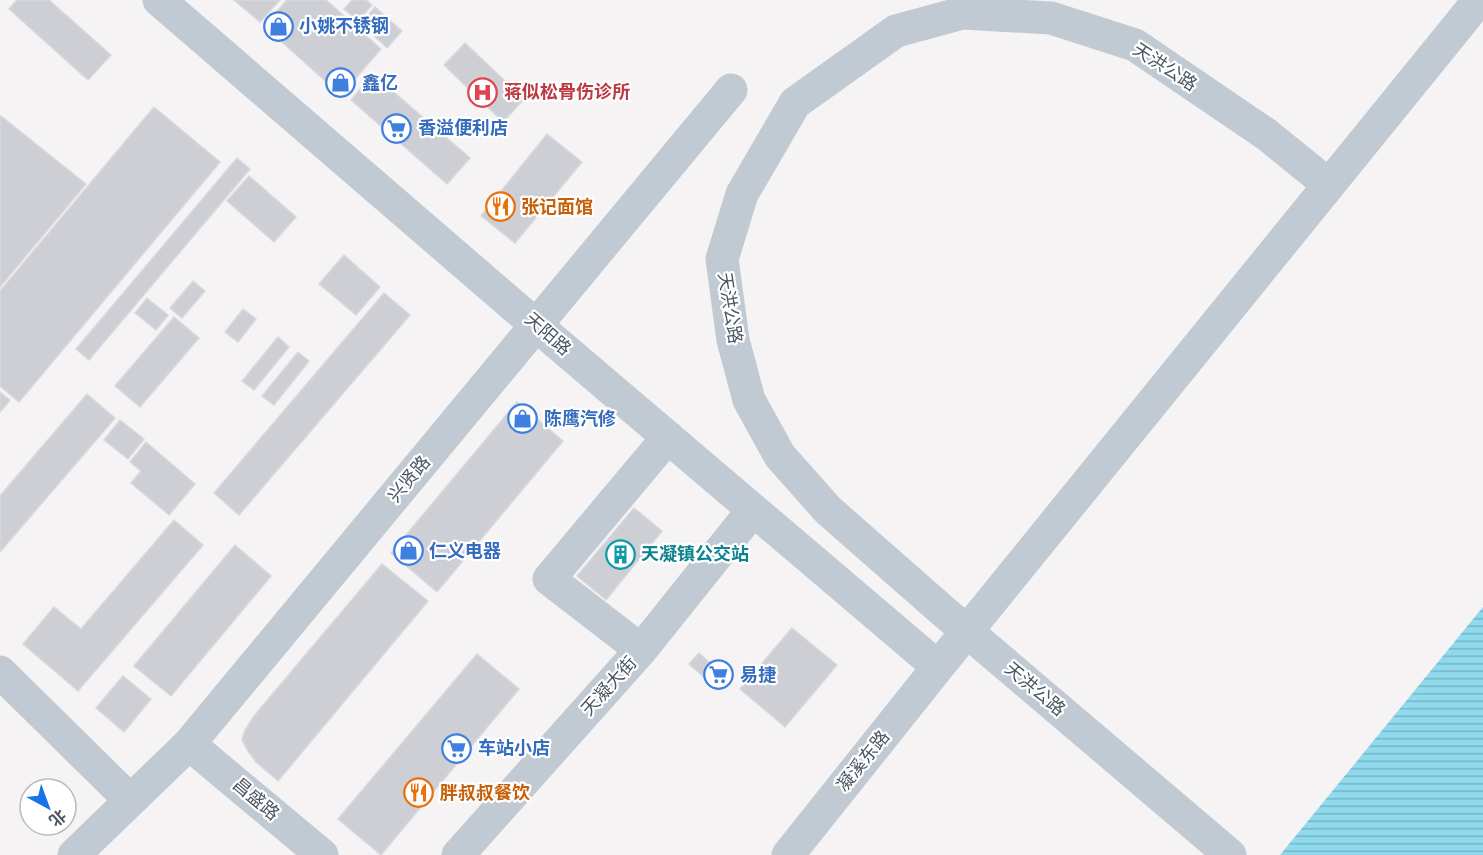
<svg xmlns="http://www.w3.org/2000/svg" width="1483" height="855" font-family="'Fira Sans Condensed','Noto Sans SC',sans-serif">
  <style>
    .water { fill: url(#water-rules) }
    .building { fill: #cdcfd5; stroke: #d7d9de; stroke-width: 1.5 }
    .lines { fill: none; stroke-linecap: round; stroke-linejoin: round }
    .minor { stroke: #c1cad2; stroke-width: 33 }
    .labels { text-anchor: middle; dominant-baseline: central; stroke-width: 4.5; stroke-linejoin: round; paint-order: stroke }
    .shop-label { font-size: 18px; font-weight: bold; fill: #366cbe; stroke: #fff; text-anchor: start }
    .street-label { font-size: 18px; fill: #4a5661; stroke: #fff }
    .health-label { font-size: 18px; font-weight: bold; fill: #be3a42; stroke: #fff; text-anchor: start }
    .food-label { font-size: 18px; font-weight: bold; fill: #c56008; stroke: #fff; text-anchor: start }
    .culture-label { font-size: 18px; font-weight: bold; fill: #0d838f; stroke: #fff; text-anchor: start }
  </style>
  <defs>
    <pattern id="water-rules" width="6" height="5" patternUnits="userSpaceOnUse" patternTransform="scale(1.5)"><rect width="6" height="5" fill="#90daee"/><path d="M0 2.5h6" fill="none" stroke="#78b4c4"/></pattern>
  </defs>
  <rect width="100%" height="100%" fill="#f5f3f3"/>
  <path class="water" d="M1483,607v248h-203z"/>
  <path class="building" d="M17,0h32l62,55 -23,25 -79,-71z
    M234,0h46l-20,22z
    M287,0h39l55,49 -40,46 -77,-69z
    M352,0h14l6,5 -14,16 -14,-12z
    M375,7l27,24 -15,17 -26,-24z
    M465,43l59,56 -21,23 -59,-57z
    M373,74l97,84 -23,26 -96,-84z
    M154,107l66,55 -201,240 -19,-16v-95z
    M1,116l85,68 -86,103v-170z
    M547,134l35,28 -67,81 -34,-27z
    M237,158l13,11 -161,191 -13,-11z
    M249,176l47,41 -22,25 -47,-41z
    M344,255l36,32 -24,28 -37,-31z
    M193,281l12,10 -23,27 -12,-10z
    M384,293l26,22 -171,200 -25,-22z
    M147,298l21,17 -12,15 -21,-17z
    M243,309l13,10 -18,23 -13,-10z
    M174,317l25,21 -59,69 -25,-21z
    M278,337l11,10 -35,43 -12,-9z
    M298,352l11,9 -35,44 -12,-9z
    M0,392l10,8 -10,12z
    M87,394l28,24 -115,134v-56z
    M517,402l46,39 -126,151 -46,-39z
    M120,420l24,19 -16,20 -24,-19z
    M146,442l49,42 -26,31 -38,-32 10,-12 -11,-9z
    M634,508l28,23 -56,69 -29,-24z
    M174,520l29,25 -125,146 -55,-47 31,-37 27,22z
    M235,545l36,31 -100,120 -37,-30z
    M382,564l46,37 -150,180 -22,-19 -8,-11 -6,-11 3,-10 9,-14z
    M792,628l45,37 -52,62 -45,-38z
    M699,653l28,25 -10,11 -28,-25z
    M477,654l42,35 -138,166 -43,-36z
    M123,676l28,23 -27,33 -28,-24z"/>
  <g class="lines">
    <path class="minor" d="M159,0l378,326 401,341
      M641,650l-92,-71 119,-142
      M0,672l130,128
      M189,744l133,111
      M74,855l115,-111 542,-654
      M458,855l183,-205 112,-140
      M788,855l150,-188 541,-667
      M1230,855l-287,-244 -115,-101 -48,-54 -31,-56 -16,-60 -11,-81 20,-65 53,-91 101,-72 66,-18 89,5 84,27 131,89 63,51"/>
  </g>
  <defs>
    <symbol id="shop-ring" viewBox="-11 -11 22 22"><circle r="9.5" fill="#fff" stroke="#3f7fe0" stroke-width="1.5"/><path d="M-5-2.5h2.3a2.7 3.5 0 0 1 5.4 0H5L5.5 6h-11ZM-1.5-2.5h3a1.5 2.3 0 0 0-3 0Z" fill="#3f7fe0"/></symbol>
    <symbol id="hospital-ring" viewBox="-11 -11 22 22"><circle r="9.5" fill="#fff" stroke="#e0444e" stroke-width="1.5"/><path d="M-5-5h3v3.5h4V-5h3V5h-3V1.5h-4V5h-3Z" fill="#e0444e"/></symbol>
    <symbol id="supermarket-ring" viewBox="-11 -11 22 22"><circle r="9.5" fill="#fff" stroke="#3f7fe0" stroke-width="1.5"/><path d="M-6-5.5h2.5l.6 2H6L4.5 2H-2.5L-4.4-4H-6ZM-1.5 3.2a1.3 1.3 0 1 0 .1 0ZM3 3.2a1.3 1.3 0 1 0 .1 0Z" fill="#3f7fe0"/></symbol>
    <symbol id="restaurant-ring" viewBox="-11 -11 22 22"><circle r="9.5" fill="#fff" stroke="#e8710a" stroke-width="1.5"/><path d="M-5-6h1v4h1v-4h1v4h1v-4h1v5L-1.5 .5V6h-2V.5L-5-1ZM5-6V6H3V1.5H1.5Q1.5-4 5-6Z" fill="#e8710a"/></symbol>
    <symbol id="building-ring" viewBox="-11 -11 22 22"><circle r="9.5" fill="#fff" stroke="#0f9aa8" stroke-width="1.5"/><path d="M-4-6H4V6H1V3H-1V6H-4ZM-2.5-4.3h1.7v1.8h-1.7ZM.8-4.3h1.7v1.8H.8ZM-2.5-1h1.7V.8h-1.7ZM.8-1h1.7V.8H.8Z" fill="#0f9aa8"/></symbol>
  </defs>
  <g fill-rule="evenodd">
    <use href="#shop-ring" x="262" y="10" width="33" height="33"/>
    <use href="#shop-ring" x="324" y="66" width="33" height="33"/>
    <use href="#hospital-ring" x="466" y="76" width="33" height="33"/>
    <use href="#supermarket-ring" x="380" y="112" width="33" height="33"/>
    <use href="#restaurant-ring" x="484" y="190" width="33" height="33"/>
    <use href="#shop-ring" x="506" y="402" width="33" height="33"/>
    <use href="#shop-ring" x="392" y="534" width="33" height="33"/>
    <use href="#building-ring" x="604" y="538" width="33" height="33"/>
    <use href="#supermarket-ring" x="702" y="658" width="33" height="33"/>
    <use href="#supermarket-ring" x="440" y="732" width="33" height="33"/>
    <use href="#restaurant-ring" x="402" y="776" width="33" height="33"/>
  </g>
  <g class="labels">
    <g class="shop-label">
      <text x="299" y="26">小姚不锈钢</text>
      <text x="362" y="83">鑫亿</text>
      <text x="418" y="128">香溢便利店</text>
      <text x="544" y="419">陈鹰汽修</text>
      <text x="429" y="551">仁义电器</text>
      <text x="740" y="675">易捷</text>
      <text x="478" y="748">车站小店</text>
    </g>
    <g class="street-label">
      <text transform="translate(1165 67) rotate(33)">天洪公路</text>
      <text transform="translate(730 308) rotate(81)">天洪公路</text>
      <text transform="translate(548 334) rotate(41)">天阳路</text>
      <text transform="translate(409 479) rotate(-50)">兴贤路</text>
      <text transform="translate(609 686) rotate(-48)">天凝大街</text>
      <text transform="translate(1035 689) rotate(40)">天洪公路</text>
      <text transform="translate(863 761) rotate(-51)">凝溪东路</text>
      <text transform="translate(256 799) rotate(40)">昌盛路</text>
    </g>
    <g class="health-label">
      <text x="504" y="92">蒋似松骨伤诊所</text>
    </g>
    <g class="food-label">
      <text x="521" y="207">张记面馆</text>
      <text x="440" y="793">胖叔叔餐饮</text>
    </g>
    <g class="culture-label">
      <text x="641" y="554">天凝镇公交站</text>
    </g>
  </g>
  <g transform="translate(48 807) rotate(139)"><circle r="28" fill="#ffffff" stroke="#b7bbc0" stroke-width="1.5"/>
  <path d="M0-4.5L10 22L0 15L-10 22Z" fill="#1a73e8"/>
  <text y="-9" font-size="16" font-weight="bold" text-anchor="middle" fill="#4a5661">北</text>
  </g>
</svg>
